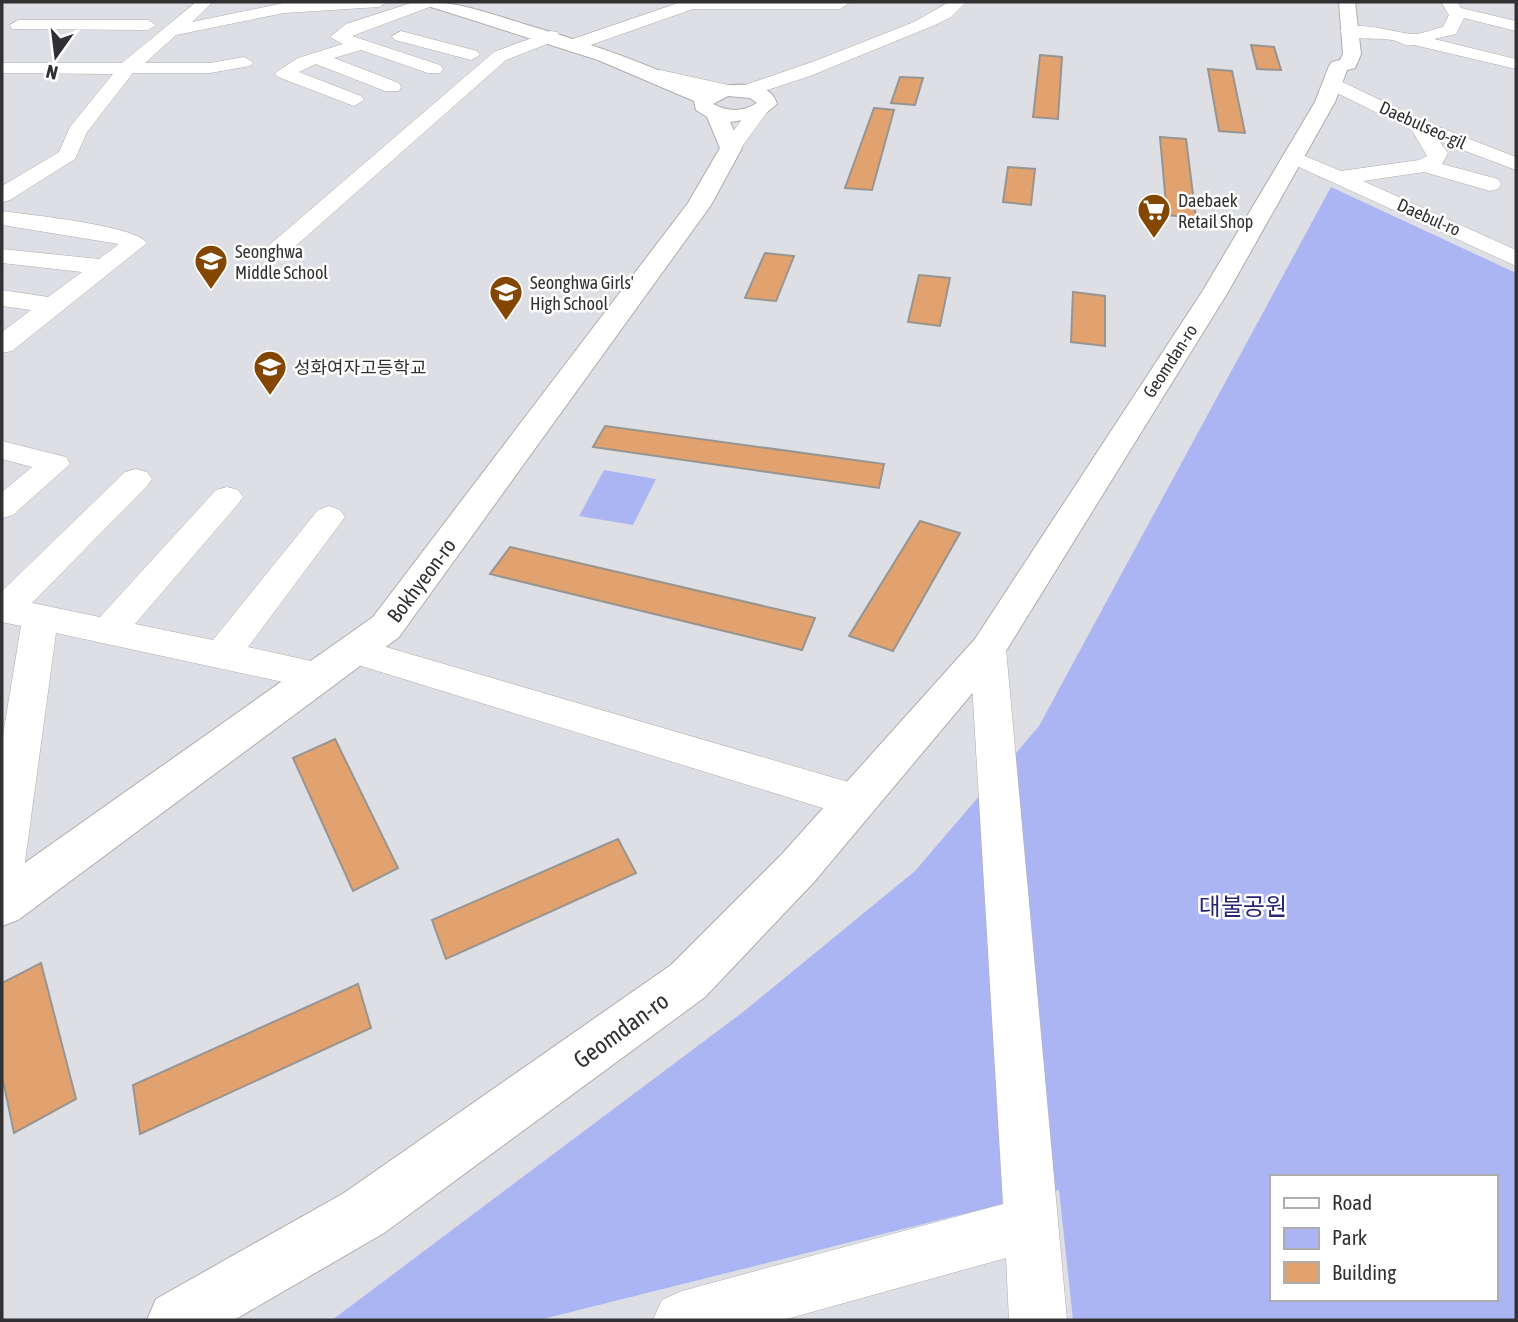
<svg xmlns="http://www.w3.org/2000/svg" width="1518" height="1322" font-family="'Asap Condensed','Noto Sans KR',sans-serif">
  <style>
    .green { fill: #abb5f4; fill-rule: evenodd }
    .building { fill: #e2a26f; stroke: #989490; stroke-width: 2 }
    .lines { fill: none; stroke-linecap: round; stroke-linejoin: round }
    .minor-casing { stroke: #acadb2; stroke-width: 1 }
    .major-casing { stroke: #acadb2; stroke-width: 2 }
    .minor { fill: #fff; fill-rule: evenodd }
    .major { fill: #fff; fill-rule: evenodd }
    .labels { text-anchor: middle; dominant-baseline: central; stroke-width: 5; stroke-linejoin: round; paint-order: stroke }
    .far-street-label { font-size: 18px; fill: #313133; stroke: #fff }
    .far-poi-label { font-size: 18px; fill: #313133; stroke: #fff; text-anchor: start }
    .street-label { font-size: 21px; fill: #313133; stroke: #fff }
    .near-park-label { font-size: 24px; fill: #282674; stroke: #fff }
    .near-street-label { font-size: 24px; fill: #313133; stroke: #fff }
  </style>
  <rect width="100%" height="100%" fill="#dedfe5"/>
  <path class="green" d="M1331,187l185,86v1047h-443l-14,-130 -520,130h-207l411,-308 172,-141 124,-145zM1271,1177h224v122h-224z
    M604,470l52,9 -23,46 -54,-9z"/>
  <path class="building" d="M1251,45l23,2 7,23 -24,-1z
    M1040,55l22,2 -4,62 -25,-2z
    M1208,69l24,2 13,62 -26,-2z
    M900,77l23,1 -8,27 -24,-2z
    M874,108l20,2 -22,80 -27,-2z
    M1160,137l26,2 10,79 -29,-3z
    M1008,167l27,2 -4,36 -28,-3z
    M765,253l29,3 -18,45 -31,-3z
    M919,275l31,3 -10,48 -32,-4z
    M1073,292l32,4v50l-34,-4z
    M605,426l279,38 -5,24 -286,-41z
    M920,521l40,12 -67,118 -44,-15z
    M510,547l305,71 -13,32 -312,-76z
    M335,739l63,129 -45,23 -60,-133z
    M618,839l18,34 -190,86 -14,-39z
    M41,963l35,136 -62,34 -12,-57v-93z
    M358,984l13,44 -231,106 -7,-49z"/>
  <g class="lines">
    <defs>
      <path id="minor" d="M196,2h17l-21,20 92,-19 103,-1 -8,5 -95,6 -108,22 -31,28h65l34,-6 9,5 -3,4 -40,7h-77l-46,59 -12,27 -65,41 -8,2v-16l57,-34 11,-25 43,-53 -111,-1v-10h120z
        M414,2h23l-2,3 -83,31 88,29 3,4 -3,4h-12l-67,-23 -27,8 65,25 2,4 -2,4h-14l-69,-27 -17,8 62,24 3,4 -10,6 -76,-29 -3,-4 23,-15 45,-14 -13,-7 16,-13z
        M681,2h166l1,2 -8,5h-147l-111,39h-12l-3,-4 3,-4z
        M949,2h17l-15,15 -16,8 -125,51 -64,21 -9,-6 2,-4 76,-26 99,-39z
        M1441,2h16l4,6 55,13v10l-52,-13 -8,16 -22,5 82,20v10l-102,-24c-11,2 -13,-4 -22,-5 -15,-3 -41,2 -52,-9 12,-12 54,1 71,3 10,1 22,-5 32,-7l6,-12z
        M18,20h130l8,5 -8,5 -136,-1 -2,-4z
        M401,31l76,20 3,4 -9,5 -76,-20 -3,-4z
        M551,31l6,1 3,4 -3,4 -51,20 -223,197 -8,2 -8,-2 -4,-5 4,-5 227,-195z
        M660,70l73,16 2,4 -9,6 -73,-16 -2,-4 2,-4z
        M1332,77l96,46 88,34v13l-77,-29 9,12 -6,11 56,15 3,5 -3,5 -8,2 -66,-19 -61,9 153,69v16l-228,-104 -4,-4 4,-4 7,-2 46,19 78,-11 8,-4 -15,-26 -87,-43 -2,-4 2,-4z
        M758,105l10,6 -30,41h-14l-3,-4 3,-4 27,-37z
        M2,211c26,4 133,14 145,32l-135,108 -10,2v-21l29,-22 -29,-4v-16l46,7 34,-25 -80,-9v-14l97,10 20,-15 -117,-19z
        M2,441l64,16 4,7 -57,51 -11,3v-26l30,-25 -30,-8z
        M136,469l11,3 5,7 -5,7 -115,117 68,14 116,-127 11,-3 11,3 5,7 -5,7 -103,120 78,16 105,-130 11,-4 11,4 5,7 -97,130 85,19 6,10 -6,10 -13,4 -264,-57 -32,236 -7,13 -15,6v-147l19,-115 -19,-4v-31l123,-119z
        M988,636l13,4 5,9 61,671h-58l-3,-62 -223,62h-130l9,-20 20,-9 321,-87 -33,-555 5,-9z
        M355,638l500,146 15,5 6,12 -6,12 -15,5 -513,-158 -5,-9 5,-9z"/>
      <path id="major" d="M426,2c34,0 65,12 98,22 62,18 123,39 181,67 19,-7 65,-14 72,13l-16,13 -31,5 12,26 -31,57 -312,432 -381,283 -16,6v-47l371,-262 315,-414 32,-55 -13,-31 -11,-7 -2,-9 -96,-41 -170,-54zM728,96l22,2 7,5c-14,9 -29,9 -44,1z
        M1339,2h16l6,52 -6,14 -8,2 -12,32 -107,190 -227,367 -187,223 -109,115 -321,236 -150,87h-87l9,-21 188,-106 327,-228 111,-111 193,-215 227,-347 113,-190 14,-36 3,-4 8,-2 3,-6z"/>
    </defs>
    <use href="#minor" class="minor-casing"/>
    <use href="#major" class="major-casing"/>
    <use href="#minor" class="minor"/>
    <use href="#major" class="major"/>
  </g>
  <defs>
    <symbol id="supermarket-pin" viewBox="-11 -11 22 30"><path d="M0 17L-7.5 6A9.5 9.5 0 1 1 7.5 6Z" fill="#834701" stroke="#fff"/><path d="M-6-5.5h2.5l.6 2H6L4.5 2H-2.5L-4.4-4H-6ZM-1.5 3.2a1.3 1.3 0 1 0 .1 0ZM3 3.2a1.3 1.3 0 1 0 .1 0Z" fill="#fff"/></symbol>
    <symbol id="school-pin" viewBox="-11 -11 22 30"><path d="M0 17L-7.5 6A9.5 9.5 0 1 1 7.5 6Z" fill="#834701" stroke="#fff"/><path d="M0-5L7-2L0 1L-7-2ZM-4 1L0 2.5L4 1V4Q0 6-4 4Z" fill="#fff"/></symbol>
  </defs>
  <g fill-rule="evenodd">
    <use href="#supermarket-pin" x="1135" y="191" width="38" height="52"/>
    <use href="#school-pin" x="192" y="242" width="38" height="52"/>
    <use href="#school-pin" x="487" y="273" width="38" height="52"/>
    <use href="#school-pin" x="251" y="348" width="38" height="52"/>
  </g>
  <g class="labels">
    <g class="far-street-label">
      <text transform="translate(1423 125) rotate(24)">Daebulseo-gil</text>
      <text transform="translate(1429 217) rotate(24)">Daebul-ro</text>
      <text transform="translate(1170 361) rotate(-57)">Geomdan-ro</text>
    </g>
    <g class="far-poi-label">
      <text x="1178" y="200">Daebaek<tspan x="1178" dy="21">Retail Shop</tspan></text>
      <text x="235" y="251">Seonghwa<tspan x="235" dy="21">Middle School</tspan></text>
      <text x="530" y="282">Seonghwa Girls'<tspan x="530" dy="21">High School</tspan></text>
      <text x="294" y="367">성화여자고등학교</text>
    </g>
    <g class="street-label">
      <text transform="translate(421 580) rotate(-53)">Bokhyeon-ro</text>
    </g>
    <g class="near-park-label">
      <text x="1243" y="906">대불공원</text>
    </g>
    <g class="near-street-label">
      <text transform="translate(621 1030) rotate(-36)">Geomdan-ro</text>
    </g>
  </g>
  <rect width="1518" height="1322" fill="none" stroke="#313133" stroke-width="7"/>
  <rect x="1270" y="1175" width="228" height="126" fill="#ffffff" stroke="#adadad" stroke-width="2"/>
  <rect x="1284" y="1198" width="35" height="10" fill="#ffffff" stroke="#adadad" stroke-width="2"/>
  <text x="1332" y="1210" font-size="21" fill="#313133">Road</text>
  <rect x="1284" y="1228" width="35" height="21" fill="#abb5f4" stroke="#adadad" stroke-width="2"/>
  <text x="1332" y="1245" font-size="21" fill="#313133">Park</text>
  <rect x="1284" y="1262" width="35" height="21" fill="#e2a26f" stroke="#adadad" stroke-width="2"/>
  <text x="1332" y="1280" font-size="21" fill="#313133">Building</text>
  <g transform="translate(56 56) rotate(194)" stroke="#ffffff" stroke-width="5" paint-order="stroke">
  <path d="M0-5L12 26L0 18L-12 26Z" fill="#313133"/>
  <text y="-10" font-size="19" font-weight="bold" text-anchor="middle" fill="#313133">N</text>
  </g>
</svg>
